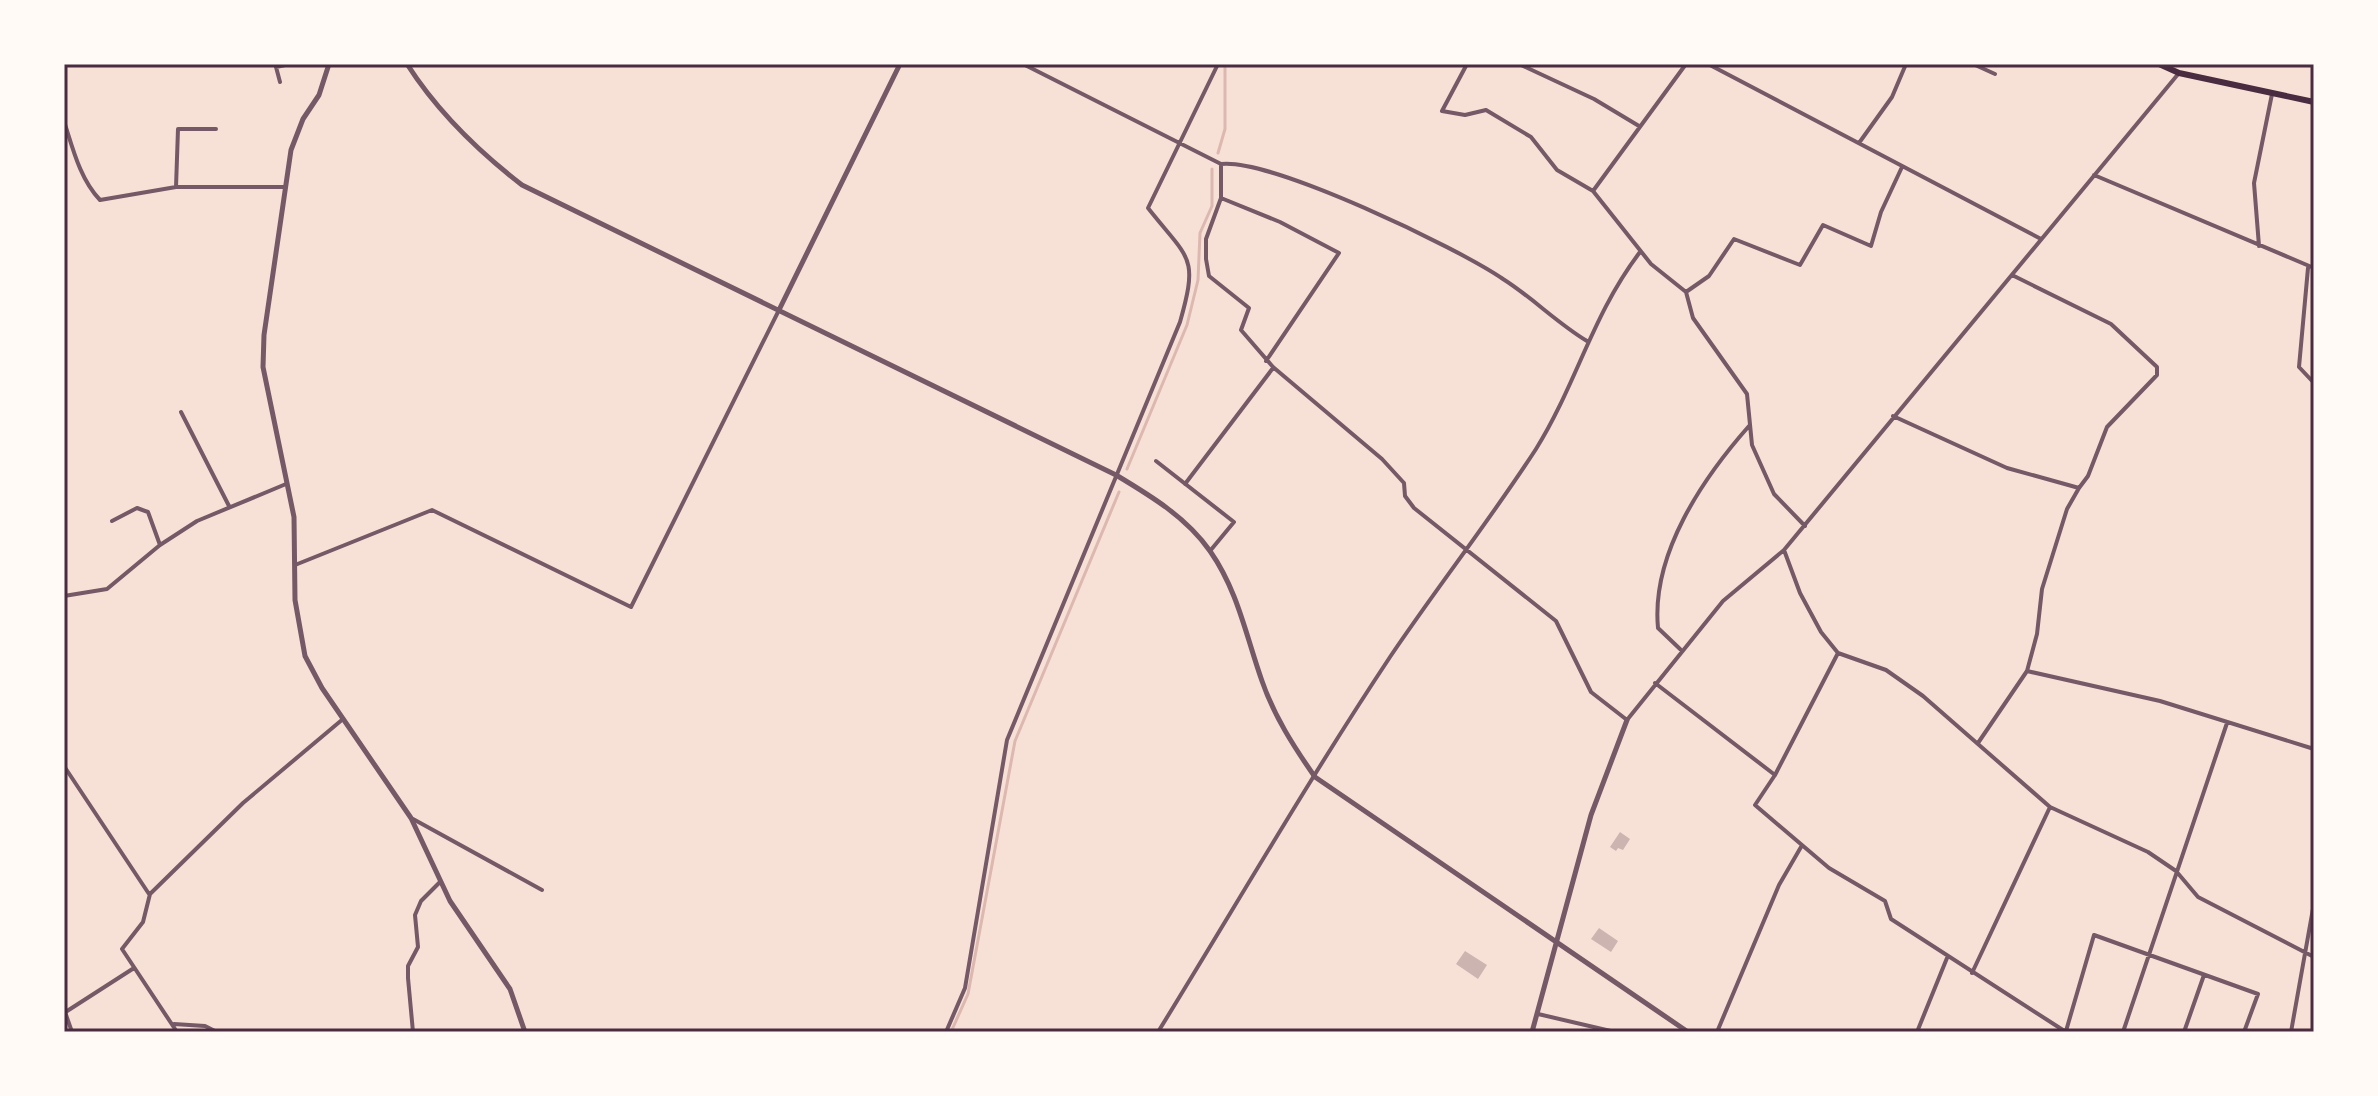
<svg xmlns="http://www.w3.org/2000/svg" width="2378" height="1096" font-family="'Alegreya Sans',sans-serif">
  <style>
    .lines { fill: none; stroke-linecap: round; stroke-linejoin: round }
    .stream { stroke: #dcb8b0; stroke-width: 3 }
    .building { fill: #ccb4b1 }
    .minor { stroke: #755966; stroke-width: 4 }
    .tertiary { stroke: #755966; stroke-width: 5 }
    .secondary { stroke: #4a2c40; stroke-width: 6 }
    .neatline { fill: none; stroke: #4a2c40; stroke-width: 3 }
  </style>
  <rect width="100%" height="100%" fill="#f7e1d7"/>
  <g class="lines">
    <path class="stream" d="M1218,153l7,-24v-65
      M1127,469l60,-144 11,-45 2,-47 12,-27v-37
      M951,1032l17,-38 47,-253 104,-249"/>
  </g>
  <path class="building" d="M1620,832l10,7 -7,11 -5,-2 -2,3 -6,-4z
    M1599,928l19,13 -7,11 -20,-13z
    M1465,951l22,14 -9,14 -22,-15z"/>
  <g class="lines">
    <path class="minor" d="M276,64v3l14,-3
      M1023,64l198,100v34l-15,41v20l3,17 40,32 -8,22 32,37 109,92 22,24 1,13 9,12 142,113 35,71 36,28 96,-119 61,-51 395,-477
      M1467,64l-25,47 23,4 21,-5 45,27 26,33 36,21 58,73 35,28 7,26 54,76 5,51 22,49 31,32
      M1519,64l75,35 45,27
      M1708,64l333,175
      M1973,64l22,10
      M276,67l4,15
      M64,121c9,28 16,58 36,79l76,-13h108
      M1859,143l33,-46 14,-33
      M1221,164c50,-6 237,84 282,115 30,19 54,44 84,62
      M2094,175l220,93
      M176,187l2,-58h38
      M1593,191l93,-127
      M1221,198l59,24 59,31 -73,108
      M2259,246l-5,-63 18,-89
      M2308,268l-9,99 15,16
      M2012,275l99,49 46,43v8l-50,52 -19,49 -9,12
      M1686,292l23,-16 25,-37 66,26 23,-40 48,21 10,-34 21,-45
      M181,412l48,94
      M1893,416l114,52 72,20 -12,21 -25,80 -5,45 -10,37 -49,72
      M1156,461l78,61 -24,29
      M1185,484l88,-116
      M112,521l25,-13 11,4 12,33 37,-24 89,-37
      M1784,550l16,43 21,39 17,21 48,17 37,26 127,111 98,45 28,19 22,26 116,60
      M295,565l137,-55 199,97 148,-297
      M64,596l43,-7 53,-44
      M1680,649l-22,-21c-7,-74 45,-150 91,-202
      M2027,671l133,30 154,48
      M1655,683l120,92 -20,30 74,63 56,33 6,18 175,113
      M64,766l85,128
      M1775,775l63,-122
      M413,819l129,71
      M1972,973l78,-166
      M65,1012l7,20
      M64,1013l70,-45
      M1538,1014l77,18
      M174,1024l31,2 12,6
      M2066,1031l28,-96 164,59 -14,38
      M177,1032l-55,-83 21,-27 7,-28 93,-91 100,-84
      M413,1032l-5,-54v-12l10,-19 -3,-32 6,-14 19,-19
      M946,1032l19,-44 42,-248 173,-418c19,-67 9,-62 -32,-114l70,-144
      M1158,1032c77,-125 151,-253 232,-375 48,-71 100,-137 146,-208 41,-66 56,-134 104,-197
      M1717,1032l62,-147 22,-38
      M1917,1032l30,-74
      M2123,1032l104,-309
      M2184,1032l20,-57
      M2291,1032l23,-129"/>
    <path class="tertiary" d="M329,64l-10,31 -16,24 -12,31 -27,185 -1,32 31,150 1,83 10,56 17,32 89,130 39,83 60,88 15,43
      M407,64c30,47 71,87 115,121l594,290c35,21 70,42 94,76 28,40 36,85 52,130 12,35 32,66 53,96l373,255
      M779,310l121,-246
      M1532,1032l59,-217 36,-95"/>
    <path class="secondary" d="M2159,64l20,9 135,29"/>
  </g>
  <rect width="2378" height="1096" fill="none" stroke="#fffaf5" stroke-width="132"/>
  <rect x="66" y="66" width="2246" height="964" class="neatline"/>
</svg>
